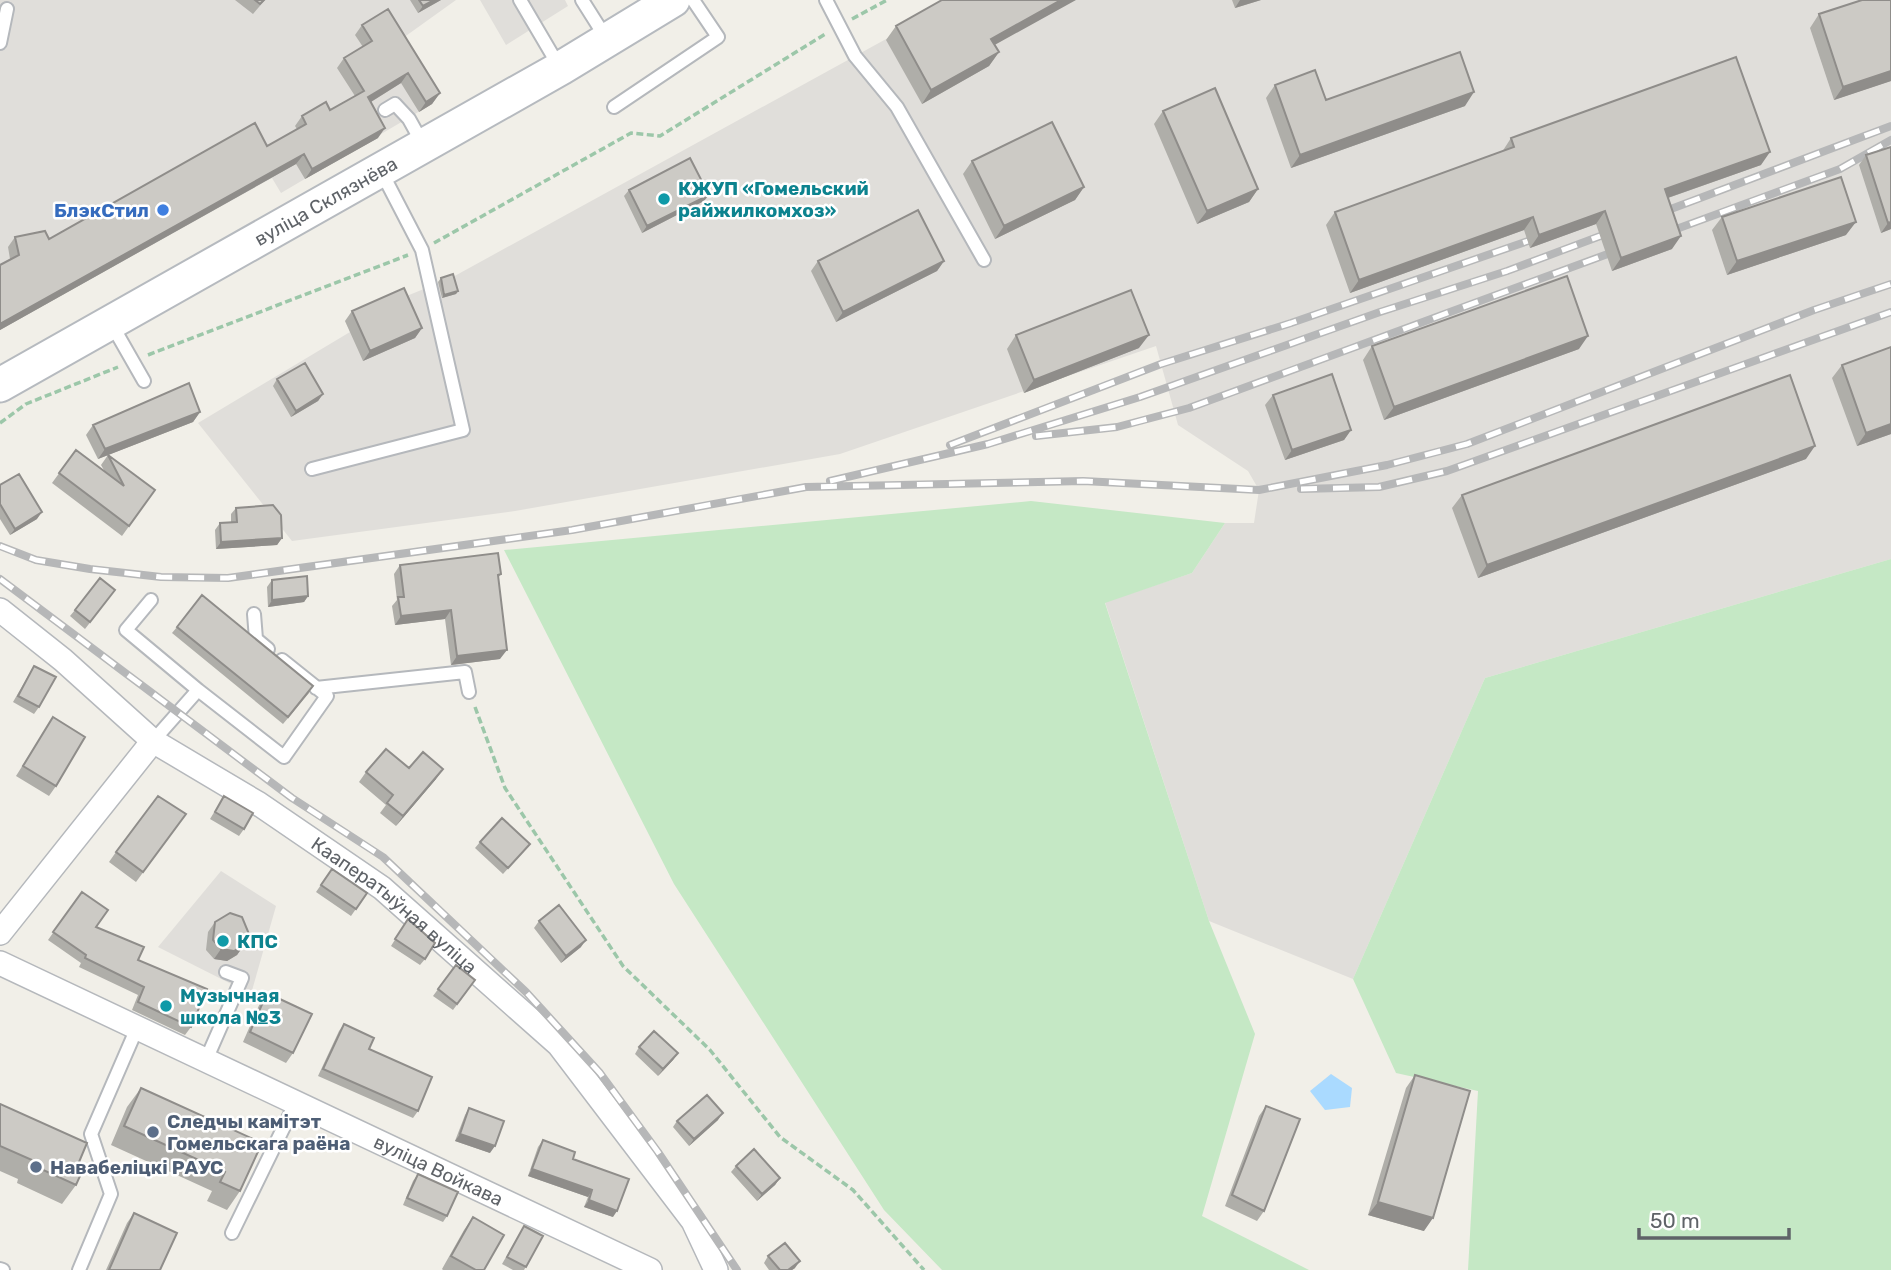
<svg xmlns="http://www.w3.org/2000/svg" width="1891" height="1270" font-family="Rubik,sans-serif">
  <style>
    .industrial { fill: #e0deda }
    .green { fill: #c5e8c5 }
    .water { fill: #aadaff }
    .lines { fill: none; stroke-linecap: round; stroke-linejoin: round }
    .lane-casing { stroke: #b5b8bc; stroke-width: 16 }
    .street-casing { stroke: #b5b8bc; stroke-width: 26 }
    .secondary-casing { stroke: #b6babf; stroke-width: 37 }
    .path { stroke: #9cc7a9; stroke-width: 3.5; stroke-dasharray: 7 3.5; stroke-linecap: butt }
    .lane { stroke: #fff; stroke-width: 12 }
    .street { stroke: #fff; stroke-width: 23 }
    .secondary { stroke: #fff; stroke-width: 33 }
    .rail-casing { stroke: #b6b7b8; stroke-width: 8 }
    .rail { stroke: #fff; stroke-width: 5; stroke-dasharray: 16; stroke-linecap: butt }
    .wall { fill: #afaea9 }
    .shaded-wall { fill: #8f8d8a }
    .building { fill: #cccac5; stroke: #8f8d8a; stroke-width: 2 }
    .culture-dot { fill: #0f9aa8; stroke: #fff; stroke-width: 2.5 }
    .shop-dot { fill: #3f7fe0; stroke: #fff; stroke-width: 2.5 }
    .service-dot { fill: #5c6f8a; stroke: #fff; stroke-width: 2.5 }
    .labels { text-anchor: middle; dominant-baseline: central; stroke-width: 5; stroke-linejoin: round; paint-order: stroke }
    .culture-label { font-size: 19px; font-weight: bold; fill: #0d838f; stroke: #fff; text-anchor: start }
    .street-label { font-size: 19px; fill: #5f6368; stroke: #fff }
    .shop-label { font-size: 19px; font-weight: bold; fill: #366cbe; stroke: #fff; text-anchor: end }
    .service-label { font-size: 19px; font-weight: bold; fill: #4e5e75; stroke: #fff; text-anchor: start }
  </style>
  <rect width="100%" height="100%" fill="#f1efe8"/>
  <path class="industrial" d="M0,0h456l-60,43 36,61 -151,89 -9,-15 -272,152z
    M480,0h85l3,6 -62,39z
    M957,0h934v559l-406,119 -132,301 -144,-58 -104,-319 87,-29 33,-50h29l5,-33 -11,-19 -70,-46 -22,-79 -316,108 -325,57 -223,30 -94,-118 152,-91 -5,-11 106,-43z
    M221,871l55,35 -25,88 -93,-47z"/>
  <path class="green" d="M1031,501l194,22 -33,50 -87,30 104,318 46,113 -53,182 107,54h-367l-58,-60 -210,-326 -170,-334z
    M1891,559v711h-423l10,-179 -82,-18 -43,-94 132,-301z"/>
  <path class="water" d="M1331,1074l21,14 -2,19 -25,3 -15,-19z"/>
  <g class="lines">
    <defs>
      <path id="lane" d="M520,0l40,68
        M582,0l24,38
        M826,0l29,56 42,51 87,153
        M0,43l7,-34
        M614,107l104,-70 -25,-37
        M385,110l10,-6 14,15 15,27
        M112,325l32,56
        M312,469l151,-39 -41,-180 -41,-79
        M151,600l-25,30 72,60 -45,51
        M254,614l2,25 12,10
        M316,688l149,-16 4,20
        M198,690l86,67 43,-61 -45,-36
        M206,1060l36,-82 -16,-6
        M232,1233l64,-131
        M0,1269l3,1
        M79,1270l32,-76 -20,-60 46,-106"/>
      <g id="street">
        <path id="s1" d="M0,610l63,50 90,81 106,63 123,84 177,157 134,176 23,49"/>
        <path d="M0,933l153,-192"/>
        <path id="s2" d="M0,963l650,307"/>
      </g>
      <g id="secondary">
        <path id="s3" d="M0,385l561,-317 112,-68"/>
      </g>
    </defs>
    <use href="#lane" class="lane-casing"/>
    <use href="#street" class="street-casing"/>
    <use href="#secondary" class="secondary-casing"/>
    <path class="path" d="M852,19l35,-19
      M434,243l197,-110 29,3 167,-103
      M148,355l260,-100
      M0,423l26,-19 92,-37
      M475,707l30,81 118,178 87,84 70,87 73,53 71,80"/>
    <use href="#lane" class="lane"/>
    <use href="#street" class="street"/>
    <use href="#secondary" class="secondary"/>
    <defs>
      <path id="rail" d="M1655,215l236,-89
        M1660,235l180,-66 51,-29
        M1036,436l81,-9 72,-19 435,-160
        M950,445l211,-81 130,-41 237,-82
        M830,481l158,-37 152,-47 240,-85 127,-41 112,-42
        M1301,489l78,-2 68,-16 444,-159
        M0,546l36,14 54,9 71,8 67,1 344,-48 234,-43 277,-6 176,9 128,-25 80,-21 347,-134 77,-26
        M0,579l292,219 91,59 143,135 74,81 58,79 79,118"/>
    </defs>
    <use href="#rail" class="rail-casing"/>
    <use href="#rail" class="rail"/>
  </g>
  <path class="wall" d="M235,0h30l-12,14z
    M410,0h31l-23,13z
    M1232,0h29l-26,8z
    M1891,0v81l-57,19 -24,-72 9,-14z
    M362,25l78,68 -8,11 -13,8 -18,-29 -30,19 7,36 -73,41 -9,-15 -296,166v-65l10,-6 -2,-12 7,-10 34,2 218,-93 30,-17 -2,-3 7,-10 28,-6 25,-14 -18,-28 7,-10 19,-11 -8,-12z
    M896,26l99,19 4,7 -10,14 -67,38 -36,-64z
    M1275,85l51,15 139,6 -174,62 -25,-70z
    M1163,111l95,78 -9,13 -52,22 -43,-100z
    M1511,138l250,27 -93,33 4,51 -60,22 -16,-47 -66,24 -6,-18 -174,63 -24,-68 9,-13 167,-60z
    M1891,147v82l-10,4 -22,-68 7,-10z
    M972,161l112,26 -9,13 -80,39 -32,-65z
    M629,190l75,11 -62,32 -18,-37z
    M1722,217l124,18 -119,40 -15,-45z
    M818,261h126l-7,10 -101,51 -25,-51z
    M441,278l17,13 -2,3 -14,4 -4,-16z
    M352,311l70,17 -7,10 -52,23 -18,-40z
    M1016,335l123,13 -115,45 -17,-44z
    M1372,346l207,3 -195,71 -21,-60z
    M1891,347v87l-34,12 -25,-68 10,-13z
    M277,379l46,15 -5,7 -27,16 -18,-31z
    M1273,395l78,35 -7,10 -59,20 -20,-55z
    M200,412l-7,10 -85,33 47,35 -33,46 -70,-53 24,-33 29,22 -4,-7 7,-10 -10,4 -12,-24 7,-10z
    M1806,459l-328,119 -26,-70 10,-13z
    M0,485l37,34 -27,16 -10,-16z
    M236,508l46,30 -5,7 -61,4 -1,-19 5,-7 11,-1v-8z
    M400,565l101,9 -3,4 2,81 -49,6 -6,-46 -50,6 -3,-19 5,-6 -3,-26z
    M272,580l36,16 -4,6 -36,5 -1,-20z
    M115,590l-30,39 -15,-13 5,-6z
    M177,627l132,66 -26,31 -111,-91z
    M34,666l5,41 -5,7 -21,-12z
    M53,717l3,69 -7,10 -33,-20z
    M409,768l27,11 -40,47 -16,-13 6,-8 -27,-23 7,-10z
    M224,796l20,33 -5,7 -29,-17z
    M186,814l-50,68 -27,-20 7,-10z
    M480,842l45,8 -22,24 -28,-26z
    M332,869l35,24 -16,23 -35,-24z
    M82,892l14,35 95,100 -6,8 -53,-25 6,-15 -59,-28 2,-4 -33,-23z
    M408,919l17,40 -5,6 -29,-19z
    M539,921l42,26 -20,16 -27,-35z
    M215,922l29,23 -7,10 -10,6 -13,-2 -8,-9 2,-18z
    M456,965l19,15 -22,30 -20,-14z
    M267,993l26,60 -7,10 -43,-21 17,-39z
    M344,1024l25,25 49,62 -5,7 -95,-42 21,-45z
    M639,1047l39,6 -5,7 -15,16 -23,-22z
    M1415,1075l9,156 -56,-16 38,-127z
    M141,1088l121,55 -22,48 -13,19 -20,-9 5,-10 -101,-46 16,-38z
    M0,1104l79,58 -3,23 -14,19 -45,-21 1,-4 -18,-8z
    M1266,1106l-2,105 -7,10 -32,-15 34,-90z
    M469,1108l21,45 -35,-12 10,-26z
    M718,1120l-29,26 -16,-19 4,-6z
    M543,1140l30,19 40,58 -29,-10 4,-10 -60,-21 10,-29z
    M736,1166l44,12 -5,7 -18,16 -26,-29z
    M418,1174l29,42 -4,6 -40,-17 10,-24z
    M134,1213l26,57h-54l21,-47z
    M473,1217l11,53h-41l-1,-1 22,-39z
    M524,1226l19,10 -19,34h-11l-11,-6z
    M768,1256l27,12 -3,2h-23l-5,-7z"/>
  <path class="shaded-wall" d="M434,0h7l-23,13 5,-7z
    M1061,0h15l-94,52 9,-13z
    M1240,0h21l-26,8z
    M999,52l-10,14 -67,38 9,-14z
    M1891,71v10l-57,19 9,-13z
    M408,73l-7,10 -40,25 7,-11z
    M1474,92l-9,14 -174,62 9,-13z
    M440,93l-8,11 -13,8 7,-10z
    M385,128l-7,10 -73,41 7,-10z
    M1770,152l-9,13 -105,37 9,-13z
    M304,154l-8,10 -296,166v-6z
    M1084,187l-9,13 -80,39 9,-13z
    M1258,189l-9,13 -52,22 10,-13z
    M709,195l-5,6 -62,32 5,-7z
    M1605,211l-9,13 -66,24 9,-13z
    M1533,217l-9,13 -174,63 9,-13z
    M1856,222l-10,13 -119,40 10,-14z
    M1891,222v7l-10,4 7,-10z
    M1681,236l-9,13 -60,22 9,-13z
    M944,261l-7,10 -101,51 7,-10z
    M458,291l-2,3 -14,4 2,-3z
    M422,328l-7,10 -52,23 7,-10z
    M1149,335l-10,13 -115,45 10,-13z
    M1588,336l-9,13 -195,71 10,-13z
    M323,394l-5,7 -27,16 5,-6z
    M200,412l-7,10 -95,37 7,-10z
    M1891,424v10l-34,12 9,-13z
    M1351,430l-7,10 -59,20 7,-10z
    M1815,446l-9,13 -328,119 9,-13z
    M42,512l-5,7 -27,16 5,-6z
    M282,538l-5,7 -61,4 5,-7z
    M308,596l-4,6 -36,5 4,-7z
    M451,610l-6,9 -50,6 6,-9z
    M507,650l-7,9 -49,6 6,-9z
    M443,769l-7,10 -40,47 7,-10z
    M586,940l-5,7 -20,16 5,-7z
    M244,945l-7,10 -10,6 -13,-2 7,-10z
    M678,1053l-5,7 -15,16 5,-7z
    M723,1113l-5,7 -29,26 5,-7z
    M460,1134l35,12 -5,7 -35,-12z
    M532,1169l60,21 -4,7 -60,-21z
    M780,1178l-5,7 -18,16 5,-7z
    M589,1200l28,11 -4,6 -29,-10z
    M1378,1202l55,16 -9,13 -56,-16z
    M800,1261l-5,7 -3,2h-4z"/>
  <path class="building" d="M255,0h9l-4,4z
    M419,0h15l-11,6z
    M942,0h119l-70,39 8,13 -68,38 -35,-64z
    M1862,0h29v71l-48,16 -24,-73z
    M388,9l52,84 -14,9 -18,-29 -40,24 17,31 -73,41 -8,-15 -304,170v-59l19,-10 -4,-18 30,-6 4,8 206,-116 12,23 39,-22 -4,-8 24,-14 4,8 34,-19 -20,-33 28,-17 -10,-16z
    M1460,52l14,40 -174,63 -25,-70 40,-15 11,30z
    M1736,57l34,95 -105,37 16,47 -60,22 -16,-47 -66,24 -6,-18 -174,63 -24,-68 179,-65 -3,-9z
    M1215,88l43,101 -51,22 -44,-100z
    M1052,122l32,65 -80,39 -32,-65z
    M1891,147v75l-3,1 -22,-68z
    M690,158l19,37 -62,31 -18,-36z
    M1841,177l15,45 -119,39 -15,-44z
    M918,210l26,51 -101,51 -25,-51z
    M453,274l5,17 -14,4 -3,-17z
    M1567,276l21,60 -194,71 -22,-61z
    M404,288l18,40 -52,23 -18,-40z
    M1131,290l18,45 -115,45 -18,-45z
    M1891,347v77l-25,9 -24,-68z
    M305,363l18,31 -27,17 -19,-32z
    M1332,374l19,56 -59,20 -19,-55z
    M1790,375l25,71 -328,119 -25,-70z
    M189,383l11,29 -95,37 -12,-24z
    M76,450l48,36 -16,-31 47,35 -26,36 -70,-53z
    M19,474l23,38 -27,17 -15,-25v-19z
    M273,505l8,10 1,23 -61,4 -1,-19 17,-1 -1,-14z
    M498,553l3,21 -3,1 9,75 -50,6 -6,-46 -50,6 -3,-19h6l-4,-32z
    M307,576l1,20 -36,4v-20z
    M100,578l15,12 -25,32 -15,-12z
    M202,595l111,91 -25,31 -111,-90z
    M34,666l22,11 -17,30 -21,-11z
    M53,717l32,20 -29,49 -33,-20z
    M386,749l23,19 14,-16 20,17 -40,47 -16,-13 6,-8 -27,-23z
    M158,796l28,18 -43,58 -27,-20z
    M224,796l29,17 -9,16 -29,-17z
    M502,818l28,26 -22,24 -28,-26z
    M332,869l35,24 -11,16 -35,-24z
    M82,892l26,18 -12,17 48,20 -6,13 69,29 -16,38 -53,-25 6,-15 -59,-29 1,-3 -33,-23z
    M559,905l27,35 -20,16 -27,-35z
    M230,913l12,4 7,17 -5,11 -10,6 -13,-2 -8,-9 2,-18z
    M408,919l27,24 -10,16 -30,-20z
    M456,965l19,15 -18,24 -19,-15z
    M267,993l45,21 -19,39 -43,-21z
    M344,1024l30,14 -5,11 63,28 -14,34 -95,-42z
    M654,1031l24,22 -15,16 -24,-22z
    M1415,1075l55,16 -37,127 -55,-16z
    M141,1088l121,55 -22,48 -20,-9 5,-10 -101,-46z
    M707,1095l16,18 -29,26 -17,-18z
    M0,1104l87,39 -8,19 6,3 -9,20 -46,-21 2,-4 -32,-14z
    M1266,1106l34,13 -36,92 -32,-16z
    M469,1108l35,13 -9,25 -35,-12z
    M543,1140l32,12 -2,7 56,20 -12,32 -28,-11 3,-10 -60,-21z
    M754,1149l26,29 -18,16 -26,-28z
    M418,1174l40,18 -11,24 -40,-18z
    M134,1213l43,20 -17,37h-51z
    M473,1217l31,18 -20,35h-8l-25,-14z
    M524,1226l19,10 -17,31 -19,-10z
    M785,1243l15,18 -12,9h-8l-12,-14z"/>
  <g class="culture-dot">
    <circle cx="664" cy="199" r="7"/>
    <circle cx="223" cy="941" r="7"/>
    <circle cx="166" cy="1006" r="7"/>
  </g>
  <circle class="shop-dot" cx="163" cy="210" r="7"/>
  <g class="service-dot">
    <circle cx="153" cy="1132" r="7"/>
    <circle cx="36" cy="1167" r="7"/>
  </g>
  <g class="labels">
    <g class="culture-label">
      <text x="678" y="188">КЖУП «Гомельский<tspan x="678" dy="22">райжилкомхоз»</tspan></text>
      <text x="237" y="941">КПС</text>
      <text x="180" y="995">Музычная<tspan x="180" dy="22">школа №3</tspan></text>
    </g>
    <g class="street-label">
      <text stroke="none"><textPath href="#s3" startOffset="374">вуліца Склязнёва</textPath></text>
      <text stroke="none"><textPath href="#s1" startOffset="494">Кааператыўная вуліца</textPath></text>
      <text stroke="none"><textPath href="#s2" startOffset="485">вуліца Войкава</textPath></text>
    </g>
    <g class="shop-label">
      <text x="149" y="210">БлэкСтил</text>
    </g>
    <g class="service-label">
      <text x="167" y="1121">Следчы камітэт<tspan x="167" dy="22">Гомельскага раёна</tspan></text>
      <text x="50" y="1167">Навабеліцкі РАУС</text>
    </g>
  </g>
  <path d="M1639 1228v10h150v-10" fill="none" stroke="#5f6368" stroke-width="3.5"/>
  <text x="1650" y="1228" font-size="21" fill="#5f6368" stroke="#ffffff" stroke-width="5" paint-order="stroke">50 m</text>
</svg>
